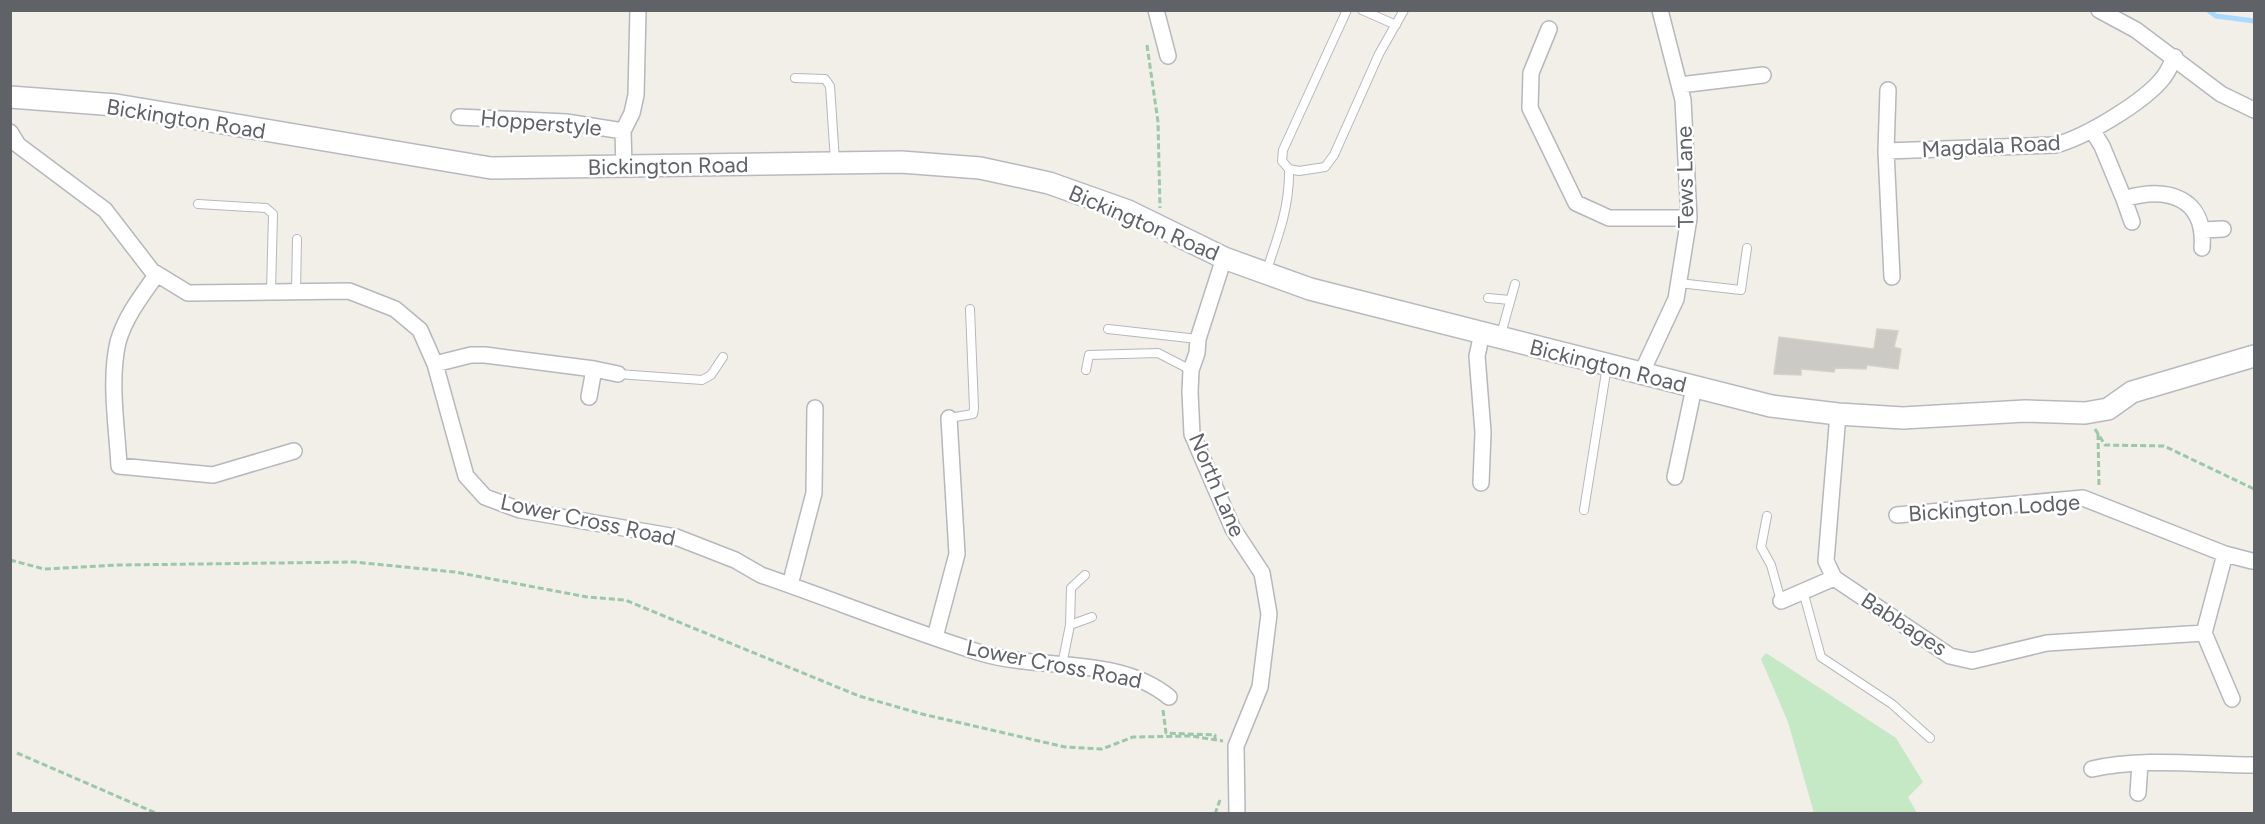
<svg xmlns="http://www.w3.org/2000/svg" width="2265" height="824" font-family="Figtree,sans-serif">
  <style>
    .green { fill: #c5e8c5 }
    .lines { fill: none; stroke-linecap: round; stroke-linejoin: round }
    .stream { stroke: #aadaff; stroke-width: 5 }
    .building { fill: #cccac5; stroke: #d6d1c6; stroke-width: 1.5 }
    .service-casing { stroke: #b5b8bc; stroke-width: 10 }
    .minor-casing { stroke: #b5b8bc; stroke-width: 18 }
    .secondary-casing { stroke: #b6babf; stroke-width: 24 }
    .path { stroke: #9cc7a9; stroke-width: 3; stroke-dasharray: 6 3; stroke-linecap: butt }
    .service { stroke: #fff; stroke-width: 8 }
    .minor { stroke: #fff; stroke-width: 15 }
    .secondary { stroke: #fff; stroke-width: 21 }
    .labels { text-anchor: middle; dominant-baseline: central; stroke-width: 5; stroke-linejoin: round; paint-order: stroke }
    .street-label { font-size: 22px; fill: #5f6368; stroke: #fff }
  </style>
  <rect width="100%" height="100%" fill="#f1efe8"/>
  <path class="green" d="M1766,653l130,85 27,44 -15,15 9,16h-103l-26,-91 -27,-63z"/>
  <g class="lines">
    <path class="stream" d="M2208,10l8,6 38,5"/>
  </g>
  <path class="building" d="M1877,329l21,2 -4,16 7,2 -3,20 -31,-4 -1,4 -31,-1 -1,4 -33,-3v6l-27,-1 5,-37 95,12z"/>
  <g class="lines">
    <defs>
      <path id="service" d="M1347,10l-64,140 -1,11 7,8 10,2 26,-4 9,-12 45,-101 25,-44
        M1362,10l34,15
        M795,78l30,1 5,7 5,75
        M198,204l68,4 7,6 -2,78
        M1266,272c12,-35 24,-66 23,-103
        M1679,283l62,7 6,-42
        M296,292l1,-53
        M1488,298l22,2
        M1108,329l90,10
        M1501,334l14,-50
        M1086,370l3,-15 69,-2 33,17
        M618,374l84,6 9,-5 12,-18
        M949,418l24,-4 1,-6 -4,-99
        M1584,510l23,-144
        M1767,516l-6,31 10,18 10,36
        M1803,591l18,66 71,47 38,34
        M1070,625l22,-8
        M1062,665l8,-40 1,-37 14,-13"/>
      <path id="minor" d="M1156,10l12,46
        M2099,10l37,20 85,64 33,16
        M1549,29l-18,44 -1,35 46,95 33,15h80
        M1680,85l83,-10
        M459,117l107,5 57,9
        M2092,130l10,16 22,53c43,-13 82,-2 78,49
        M10,132l8,13 87,65 47,61 36,22 161,-2 46,18 25,21 15,34 31,112 19,21 35,13 156,27 59,23 26,15c73,25 146,55 220,78 60,18 137,2 188,44
        M1886,151l2,-61
        M624,167l-1,-36 9,-18 4,-18 2,-85
        M2124,199l8,23
        M2203,230l20,-1
        M1224,258l-26,81 -1,14 -6,17 -1,22 2,42 41,95 29,44 7,41 -9,73 -24,59 1,68
        M157,274c-15,21 -32,43 -39,68 -9,39 -1,85 1,124l94,9 81,-24
        M1892,277l-6,-126 169,-6c29,-7 89,-43 108,-67 5,-6 8,-14 12,-21
        M435,364l36,-9h14l109,14
        M1641,374l35,-75 13,-81 -6,-118 -23,-90
        M589,397l5,-28 24,5
        M1838,414l-12,147 8,17 116,78 22,5 75,-18 157,-10 21,-79 -142,-56 -186,17
        M1675,477l19,-89
        M1481,483l2,-51 -6,-76 5,-23
        M2225,554l27,7
        M790,585l24,-92 1,-85
        M1781,601l53,-23
        M2204,633l28,66
        M935,637l22,-83 -8,-136
        M2092,769c52,-12 110,-4 162,-4
        M2138,793l2,-30"/>
      <path id="secondary" d="M10,97l106,8 375,63 410,-6 79,6 69,15 79,28 96,47 86,31 461,117 67,8 65,4 122,-7 60,2 23,-4 24,-17 122,-36"/>
    </defs>
    <use href="#service" class="service-casing"/>
    <use href="#minor" class="minor-casing"/>
    <use href="#secondary" class="secondary-casing"/>
    <path class="path" d="M1147,45l11,77 2,86
      M2095,429l10,16 59,1 90,43
      M2098,434l1,53
      M10,560l34,9 75,-4 235,-3 101,10 132,25 38,3 234,96 63,18 143,33 37,2 31,-12 58,-1 32,5
      M1163,710l3,23 49,2v5
      M17,753l141,61
      M1215,814l5,-14"/>
    <use href="#service" class="service"/>
    <use href="#minor" class="minor"/>
    <use href="#secondary" class="secondary"/>
  </g>
  <g class="labels">
    <g class="street-label">
      <text transform="translate(186 119) rotate(9)">Bickington Road</text>
      <text transform="translate(541 123) rotate(5)">Hopperstyle</text>
      <text transform="translate(1991 146) rotate(-3)">Magdala Road</text>
      <text transform="translate(668 166) rotate(-1)">Bickington Road</text>
      <text transform="translate(1685 177) rotate(-91)">Tews Lane</text>
      <text transform="translate(1144 223) rotate(23)">Bickington Road</text>
      <text transform="translate(1608 366) rotate(14)">Bickington Road</text>
      <text transform="translate(1217 485) rotate(67)">North Lane</text>
      <text transform="translate(1994 508) rotate(-4)">Bickington Lodge</text>
      <text transform="translate(588 520) rotate(12)">Lower Cross Road</text>
      <text transform="translate(1904 624) rotate(33)">Babbages</text>
      <text transform="translate(1054 664) rotate(11)">Lower Cross Road</text>
    </g>
  </g>
  <rect width="2265" height="824" fill="none" stroke="#5f6368" stroke-width="24"/>
</svg>
